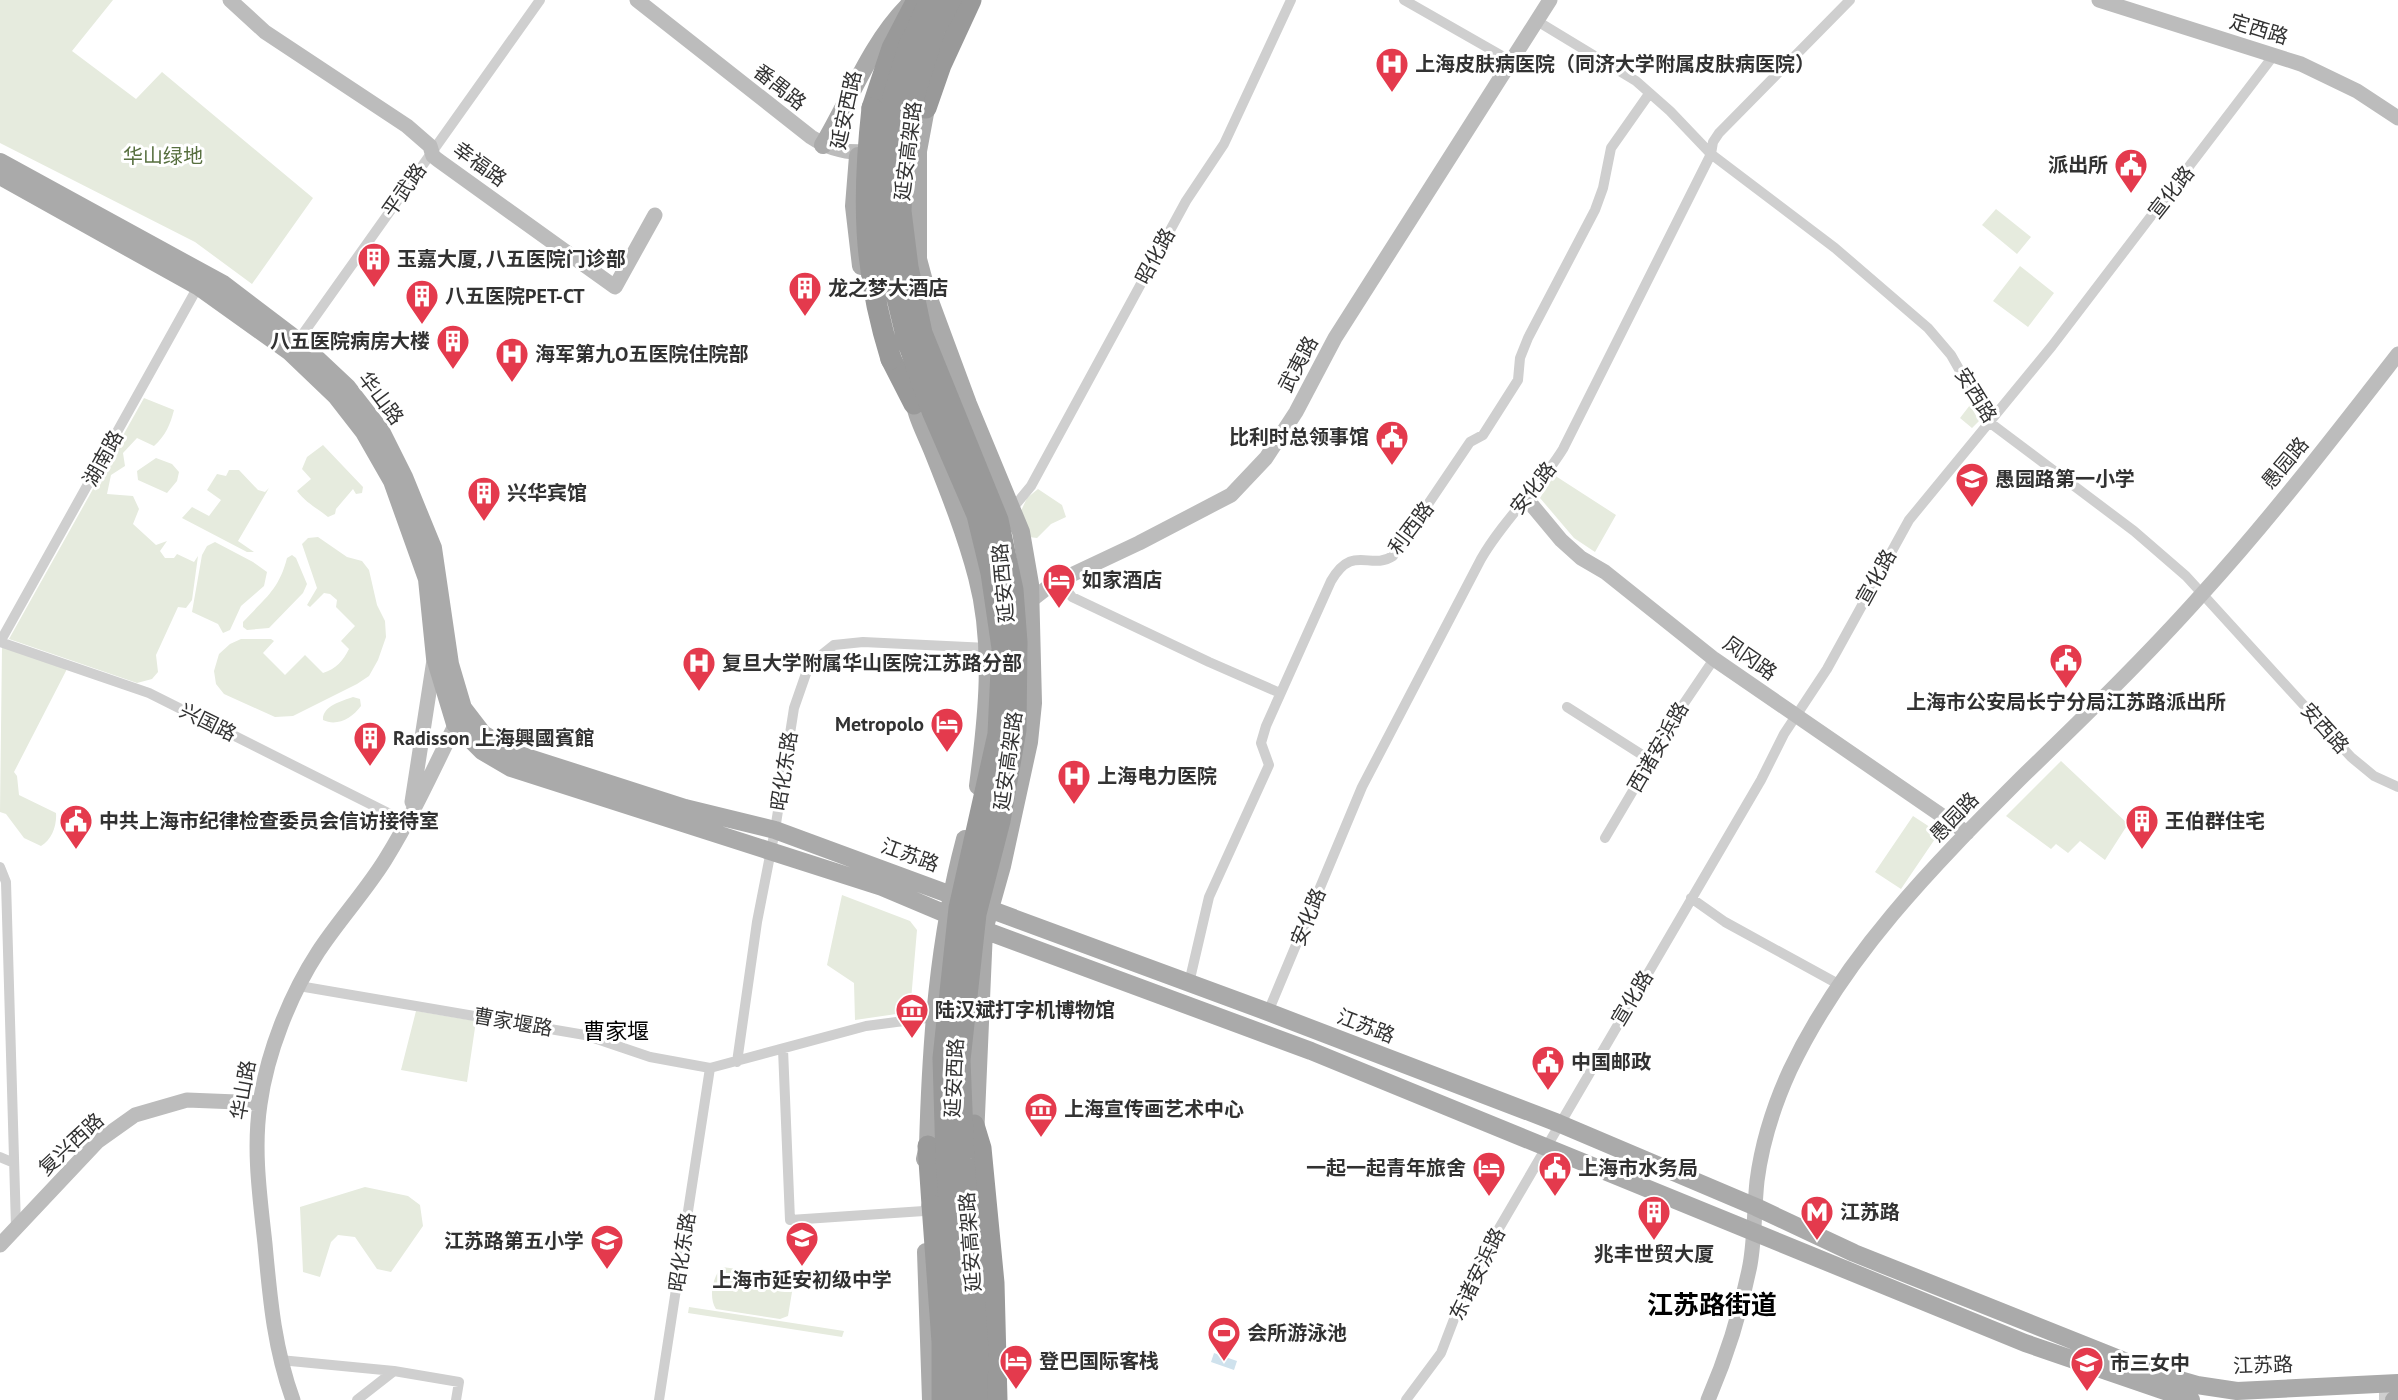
<svg xmlns="http://www.w3.org/2000/svg" width="2398" height="1400" font-family="'PT Sans','Noto Sans SC',sans-serif">
  <style>
    .green { fill: #e6ebde }
    .water { fill: #cfe2ed }
    .lines { fill: none; stroke-linecap: round; stroke-linejoin: round }
    .street { stroke: #cfcfcf; stroke-width: 10 }
    .secondary { stroke: #bcbcbc; stroke-width: 15 }
    .primary { stroke: #aaa; stroke-width: 18 }
    .highway { stroke: #999; stroke-width: 21 }
    .highway-bridge { stroke: #999; stroke-width: 21 }
    .labels { text-anchor: middle; dominant-baseline: central; stroke-width: 6; stroke-linejoin: round; paint-order: stroke }
    .street-label { font-size: 20px; fill: #323232; stroke: #fff }
    .poi-label { font-size: 20px; font-weight: bold; fill: #323232; stroke: #fff; text-anchor: start }
    .park-label { font-size: 20px; fill: #576f3f; stroke: #fff }
    .quarter-label { font-size: 22px; fill: #000; stroke: #fff }
    .district-label { font-size: 26px; font-weight: bold; fill: #000; stroke: #fff }
  </style>
  <rect width="100%" height="100%" fill="#fff"/>
  <path class="green" d="M0,0h113l-41,51 64,48 26,-27 151,126 -61,86 -57,-42 -195,-99z
    M1996,209l35,28 -14,17 -35,-29z
    M2020,266l34,27 -26,34 -35,-26z
    M144,398l30,12c-4,15 -8,25 -20,36l-17,-8 -14,15 2,13 -14,9 -4,19 26,2 6,13 -6,15 23,21 11,-4 -7,10 5,7h9l3,-4 17,8 4,-6 -6,44 -6,8 -8,-1 -22,48 2,17 -6,7 -15,4 -128,-44z
    M1970,405l9,16 -7,7 -12,-10z
    M323,445l40,42 -1,6 -6,1 -3,-5 -17,20 -1,5 -7,3c-11,-9 -22,-14 -31,-26l14,-12 -9,-10 5,-12z
    M156,458l16,6 7,8 -2,9 -10,12 -29,-13 -1,-9z
    M229,470h10l19,20 7,2 4,-4 -31,53 16,11h-7l-65,-34 10,-11 17,9 12,-16 -14,-10 10,-16 9,2z
    M1554,475l62,40 -21,37 -21,-14 -34,-40z
    M1038,489l24,16 4,12 -15,7 -14,14 -8,-1 -9,-24 7,-15z
    M318,537l29,20 15,4 7,9 8,35 8,16 1,16 -8,23 -9,16 -12,8 -64,32 -18,1 -51,-23 -8,-10 -2,-13 5,-17 11,-10 11,-5h30l3,2 -11,12 22,22 20,-20 18,18c13,-4 20,-12 26,-24l-8,-8 14,-15 -19,-19 1,-7 -7,-6 -6,-1 -14,14 -3,-2 10,-17 -15,-44 6,-6z
    M215,542l38,20 14,10 -3,14 -23,20 -11,24 -7,3 -5,-9 -26,-12 10,-57 5,-9z
    M292,555l4,3 11,26 -4,9 -34,35 -22,2 -4,-3v-5c21,-23 36,-32 44,-64z
    M2,647l65,22 -53,103 3,4 2,19 37,18c1,12 -4,27 -15,33l-17,-8 -18,-24 -6,-2z
    M353,697l7,2 1,7c-9,12 -24,21 -38,14 -1,-14 19,-19 30,-23z
    M2061,761l67,63 -23,36 -25,-19 -12,12 -12,-9 -5,5 -45,-33z
    M1913,816l26,17 -38,56 -26,-17z
    M842,895l68,26 7,9 -7,82 -55,8 -1,-37 -27,-18z
    M416,1011l60,10 -9,61 -66,-12z
    M365,1187l43,9 12,9 3,21 -32,46 -14,-3 -22,-32 -17,-2 -7,7 -11,35 -17,-5 -3,-65z
    M722,1267l61,8 11,5 -6,36 -8,3 -64,-10c-8,-12 -3,-33 6,-42z
    M689,1307l155,24 -2,6 -154,-24z"/>
  <path class="water" d="M1214,1353l23,8 -3,9 -23,-8z"/>
  <g class="lines">
    <path class="street" d="M1404,0l107,61
      M1537,21l99,60 34,30 41,43 124,94 93,80 23,27 38,67 145,109 52,45 165,181 23,19 24,11
      M295,345l245,-345
      M1012,509l19,-23 155,-285 38,-57 67,-144
      M1059,580l13,17 137,65 71,31
      M0,642l149,51 259,130
      M0,642l200,-359
      M1567,707l80,51
      M1605,838l42,-71v-9l67,-99
      M0,867l6,15 10,345
      M1691,898l34,24 115,63
      M1189,983l20,-86 60,-132 -8,-22 5,-17 65,-145c22,-38 39,-10 62,-25l77,-114 13,-7 35,-55 2,-22 8,-20 67,-128 8,-22 8,-40 38,-54
      M299,986l286,49 65,22 60,11 156,-42 68,-9
      M1268,1012l94,-225 119,-228c23,-40 58,-71 82,-110l148,-295 2,-12 6,-9 131,-133
      M783,1049l7,171 134,-9
      M737,1062l20,-140 18,-92 19,-122 15,-43 25,-20 29,-3 125,6
      M0,1157l14,6
      M280,1360l114,11 65,11 -3,18
      M2384,1393v7
      M357,1400l37,-29
      M659,1400l51,-332
      M1406,1400l35,-47 23,-60 27,-51 270,-462 23,-46 43,-65 82,-149 143,-174 222,-291"/>
    <path class="secondary" d="M230,0l35,32 142,94 23,20 3,10 5,4 177,127 40,-72
      M637,0l174,137c18,12 38,17 59,14
      M2099,0l202,64 56,27 41,27
      M1526,498l35,42 20,18 24,14 109,87 253,174
      M1025,605l27,-21 87,-41 92,-48 35,-37 30,-46 39,-74 215,-338
      M412,802l22,-142
      M0,1245l97,-103 38,-27 52,-15 73,3
      M293,1400c-19,-52 -23,-102 -28,-156 -5,-46 -12,-94 -5,-140 7,-51 30,-109 58,-152 21,-32 47,-60 67,-92 29,-47 51,-96 75,-145
      M1708,1400c19,-44 33,-89 42,-135 5,-28 4,-56 7,-84 5,-39 17,-76 33,-111 54,-114 143,-204 231,-292 62,-60 124,-120 181,-184 69,-76 133,-159 196,-240"/>
    <path class="primary" d="M924,94l2,14 -8,43v108l10,37 40,108 53,128 9,52 3,119 -4,39 -27,124 -18,64 -9,208
      M823,145c27,-45 47,-100 84,-138
      M858,156l-4,50 7,60
      M0,162l223,122 75,57 49,46 34,44 23,46 29,71 17,116 13,44 20,26 19,11 18,10 165,53 90,22 493,182 290,111 198,84 98,46 298,119 45,13 40,6 161,-8
      M0,176l199,111 91,65 46,44 28,36 28,49 35,98 8,79 20,66 27,27 29,17 371,119 102,43 327,121 714,292 166,57
      M913,392c1,21 12,40 20,60 16,40 33,83 44,125 18,68 10,140 1,209
      M925,1159l3,-13c3,-104 10,-206 37,-307
      M926,1252l5,148
      M2394,1400h4"/>
    <path class="highway" d="M872,108l20,-60 25,-48
      M926,108l15,-43 30,-65
      M891,359l23,45
      M974,1125l7,23 13,135 3,117
      M928,1146l4,59"/>
    <path class="highway-bridge" d="M930,0l-22,48 -15,49 -8,57v59l7,64 15,63 25,71 45,104 14,58 11,75 -4,86 -39,174 -16,150 3,101 14,188 1,53
      M951,0l-16,29 -20,64 -12,68 -2,50 7,56 14,66 76,187 15,70 4,52 -1,88 -16,91 -24,93 -16,146 4,99 14,189 -1,52
      M872,108c-10,91 -9,162 19,251
      M932,1205l10,137v58"/>
  </g>
  <defs>
    <symbol id="hospital-pin" viewBox="-11 -11 22 30"><path d="M0 17L-7.5 6A9.5 9.5 0 1 1 7.5 6Z" fill="#e43a4d" stroke="#fff"/><path d="M-5-5h3v3.5h4V-5h3V5h-3V1.5h-4V5h-3Z" fill="#fff"/></symbol>
    <symbol id="civic-pin" viewBox="-11 -11 22 30"><path d="M0 17L-7.5 6A9.5 9.5 0 1 1 7.5 6Z" fill="#e43a4d" stroke="#fff"/><path d="M-.6-6.5H3V-4.5H.6V-3L4-1V1h2V6H-6V1h2V-1L-.6-3ZM-1.2 2.5V6h2.4V2.5Z" fill="#fff"/></symbol>
    <symbol id="building-pin" viewBox="-11 -11 22 30"><path d="M0 17L-7.5 6A9.5 9.5 0 1 1 7.5 6Z" fill="#e43a4d" stroke="#fff"/><path d="M-4-6H4V6H1V3H-1V6H-4ZM-2.5-4.3h1.7v1.8h-1.7ZM.8-4.3h1.7v1.8H.8ZM-2.5-1h1.7V.8h-1.7ZM.8-1h1.7V.8H.8Z" fill="#fff"/></symbol>
    <symbol id="school-pin" viewBox="-11 -11 22 30"><path d="M0 17L-7.5 6A9.5 9.5 0 1 1 7.5 6Z" fill="#e43a4d" stroke="#fff"/><path d="M0-5L7-2L0 1L-7-2ZM-4 1L0 2.5L4 1V4Q0 6-4 4Z" fill="#fff"/></symbol>
    <symbol id="hotel-pin" viewBox="-11 -11 22 30"><path d="M0 17L-7.5 6A9.5 9.5 0 1 1 7.5 6Z" fill="#e43a4d" stroke="#fff"/><path d="M-6-4.5h1.5V1H6V5H4.5V3h-9V5H-6ZM-4 0a1.8 1.8 0 1 1 3.6 0ZM.5 0V-2.5h3Q6-2.5 6 0Z" fill="#fff"/></symbol>
    <symbol id="museum-pin" viewBox="-11 -11 22 30"><path d="M0 17L-7.5 6A9.5 9.5 0 1 1 7.5 6Z" fill="#e43a4d" stroke="#fff"/><path d="M0-6L6-3V-2H-6V-3ZM-5-1h2V3h-2ZM-1-1h2V3h-2ZM3-1h2V3H3ZM-6 4H6V6H-6Z" fill="#fff"/></symbol>
    <symbol id="metro-pin" viewBox="-11 -11 22 30"><path d="M0 17L-7.5 6A9.5 9.5 0 1 1 7.5 6Z" fill="#e43a4d" stroke="#fff"/><path d="M-5.5 5V-5H-3L0 0L3-5H5.5V5H3V-.5L0 4L-3-.5V5Z" fill="#fff"/></symbol>
    <symbol id="stadium-pin" viewBox="-11 -11 22 30"><path d="M0 17L-7.5 6A9.5 9.5 0 1 1 7.5 6Z" fill="#e43a4d" stroke="#fff"/><path d="M0-5a6.5 5 0 1 0 0 10a6.5 5 0 1 0 0-10ZM-3.5-1.8h7v3.6h-7Z" fill="#fff"/></symbol>
  </defs>
  <g fill-rule="evenodd">
    <use href="#hospital-pin" x="1373" y="45" width="38" height="52"/>
    <use href="#civic-pin" x="2112" y="146" width="38" height="52"/>
    <use href="#building-pin" x="355" y="240" width="38" height="52"/>
    <use href="#building-pin" x="786" y="269" width="38" height="52"/>
    <use href="#building-pin" x="403" y="277" width="38" height="52"/>
    <use href="#building-pin" x="434" y="322" width="38" height="52"/>
    <use href="#hospital-pin" x="493" y="335" width="38" height="52"/>
    <use href="#civic-pin" x="1373" y="418" width="38" height="52"/>
    <use href="#school-pin" x="1953" y="460" width="38" height="52"/>
    <use href="#building-pin" x="465" y="474" width="38" height="52"/>
    <use href="#hotel-pin" x="1040" y="561" width="38" height="52"/>
    <use href="#civic-pin" x="2047" y="641" width="38" height="52"/>
    <use href="#hospital-pin" x="680" y="644" width="38" height="52"/>
    <use href="#hotel-pin" x="928" y="705" width="38" height="52"/>
    <use href="#building-pin" x="351" y="719" width="38" height="52"/>
    <use href="#hospital-pin" x="1055" y="757" width="38" height="52"/>
    <use href="#civic-pin" x="57" y="802" width="38" height="52"/>
    <use href="#building-pin" x="2123" y="802" width="38" height="52"/>
    <use href="#museum-pin" x="893" y="991" width="38" height="52"/>
    <use href="#civic-pin" x="1529" y="1043" width="38" height="52"/>
    <use href="#museum-pin" x="1022" y="1090" width="38" height="52"/>
    <use href="#hotel-pin" x="1470" y="1149" width="38" height="52"/>
    <use href="#civic-pin" x="1536" y="1149" width="38" height="52"/>
    <use href="#building-pin" x="1635" y="1193" width="38" height="52"/>
    <use href="#metro-pin" x="1798" y="1193" width="38" height="52"/>
    <use href="#school-pin" x="783" y="1219" width="38" height="52"/>
    <use href="#school-pin" x="588" y="1222" width="38" height="52"/>
    <use href="#stadium-pin" x="1205" y="1314" width="38" height="52"/>
    <use href="#hotel-pin" x="997" y="1342" width="38" height="52"/>
    <use href="#school-pin" x="2068" y="1344" width="38" height="52"/>
  </g>
  <g class="labels">
    <g class="street-label">
      <text transform="translate(2259 29) rotate(17)">定西路</text>
      <text transform="translate(780 87) rotate(38)">番禺路</text>
      <text transform="translate(846 110) rotate(-78)">延安西路</text>
      <text transform="translate(908 151) rotate(-83)">延安高架路</text>
      <text transform="translate(480 164) rotate(36)">幸福路</text>
      <text transform="translate(404 190) rotate(-55)">平武路</text>
      <text transform="translate(2171 192) rotate(-52)">宣化路</text>
      <text transform="translate(1155 256) rotate(-62)">昭化路</text>
      <text transform="translate(1298 364) rotate(-62)">武夷路</text>
      <text transform="translate(1976 395) rotate(58)">安西路</text>
      <text transform="translate(381 398) rotate(53)">华山路</text>
      <text transform="translate(103 458) rotate(-61)">湖南路</text>
      <text transform="translate(2285 463) rotate(-50)">愚园路</text>
      <text transform="translate(1533 488) rotate(-52)">安化路</text>
      <text transform="translate(1411 528) rotate(-53)">利西路</text>
      <text transform="translate(1876 577) rotate(-61)">宣化路</text>
      <text transform="translate(1003 583) rotate(-95)">延安西路</text>
      <text transform="translate(1750 658) rotate(35)">凤冈路</text>
      <text transform="translate(208 722) rotate(26)">兴国路</text>
      <text transform="translate(2325 728) rotate(48)">安西路</text>
      <text transform="translate(1658 747) rotate(-60)">西诸安浜路</text>
      <text transform="translate(1008 761) rotate(-82)">延安高架路</text>
      <text transform="translate(784 771) rotate(-81)">昭化东路</text>
      <text transform="translate(1954 817) rotate(-46)">愚园路</text>
      <text transform="translate(910 855) rotate(20)">江苏路</text>
      <text transform="translate(1308 917) rotate(-68)">安化路</text>
      <text transform="translate(1632 998) rotate(-59)">宣化路</text>
      <text transform="translate(513 1022) rotate(10)">曹家堰路</text>
      <text transform="translate(1366 1026) rotate(21)">江苏路</text>
      <text transform="translate(954 1078) rotate(-87)">延安西路</text>
      <text transform="translate(243 1090) rotate(-80)">华山路</text>
      <text transform="translate(71 1144) rotate(-43)">复兴西路</text>
      <text transform="translate(970 1242) rotate(-94)">延安高架路</text>
      <text transform="translate(682 1252) rotate(-81)">昭化东路</text>
      <text transform="translate(1477 1274) rotate(-64)">东诸安浜路</text>
      <text transform="translate(2263 1365) rotate(-2)">江苏路</text>
    </g>
    <g class="poi-label">
      <text x="1415" y="64">上海皮肤病医院（同济大学附属皮肤病医院）</text>
      <text x="2108" y="165" text-anchor="end">派出所</text>
      <text x="397" y="259">玉嘉大厦, 八五医院门诊部</text>
      <text x="828" y="288">龙之梦大酒店</text>
      <text x="445" y="296">八五医院PET-CT</text>
      <text x="430" y="341" text-anchor="end">八五医院病房大楼</text>
      <text x="535" y="354">海军第九O五医院住院部</text>
      <text x="1369" y="437" text-anchor="end">比利时总领事馆</text>
      <text x="1995" y="479">愚园路第一小学</text>
      <text x="507" y="493">兴华宾馆</text>
      <text x="1082" y="580">如家酒店</text>
      <text x="722" y="663">复旦大学附属华山医院江苏路分部</text>
      <text x="2066" y="702" text-anchor="middle">上海市公安局长宁分局江苏路派出所</text>
      <text x="924" y="724" text-anchor="end">Metropolo</text>
      <text x="393" y="738">Radisson 上海興國賓館</text>
      <text x="1097" y="776">上海电力医院</text>
      <text x="99" y="821">中共上海市纪律检查委员会信访接待室</text>
      <text x="2165" y="821">王伯群住宅</text>
      <text x="935" y="1010">陆汉斌打字机博物馆</text>
      <text x="1571" y="1062">中国邮政</text>
      <text x="1064" y="1109">上海宣传画艺术中心</text>
      <text x="1466" y="1168" text-anchor="end">一起一起青年旅舍</text>
      <text x="1578" y="1168">上海市水务局</text>
      <text x="1840" y="1212">江苏路</text>
      <text x="584" y="1241" text-anchor="end">江苏路第五小学</text>
      <text x="1654" y="1254" text-anchor="middle">兆丰世贸大厦</text>
      <text x="802" y="1280" text-anchor="middle">上海市延安初级中学</text>
      <text x="1247" y="1333">会所游泳池</text>
      <text x="1039" y="1361">登巴国际客栈</text>
      <text x="2110" y="1363">市三女中</text>
    </g>
    <g class="park-label">
      <text x="163" y="156">华山绿地</text>
    </g>
    <g class="quarter-label">
      <text x="616" y="1031">曹家堰</text>
    </g>
    <g class="district-label">
      <text x="1712" y="1304">江苏路街道</text>
    </g>
  </g>
</svg>
